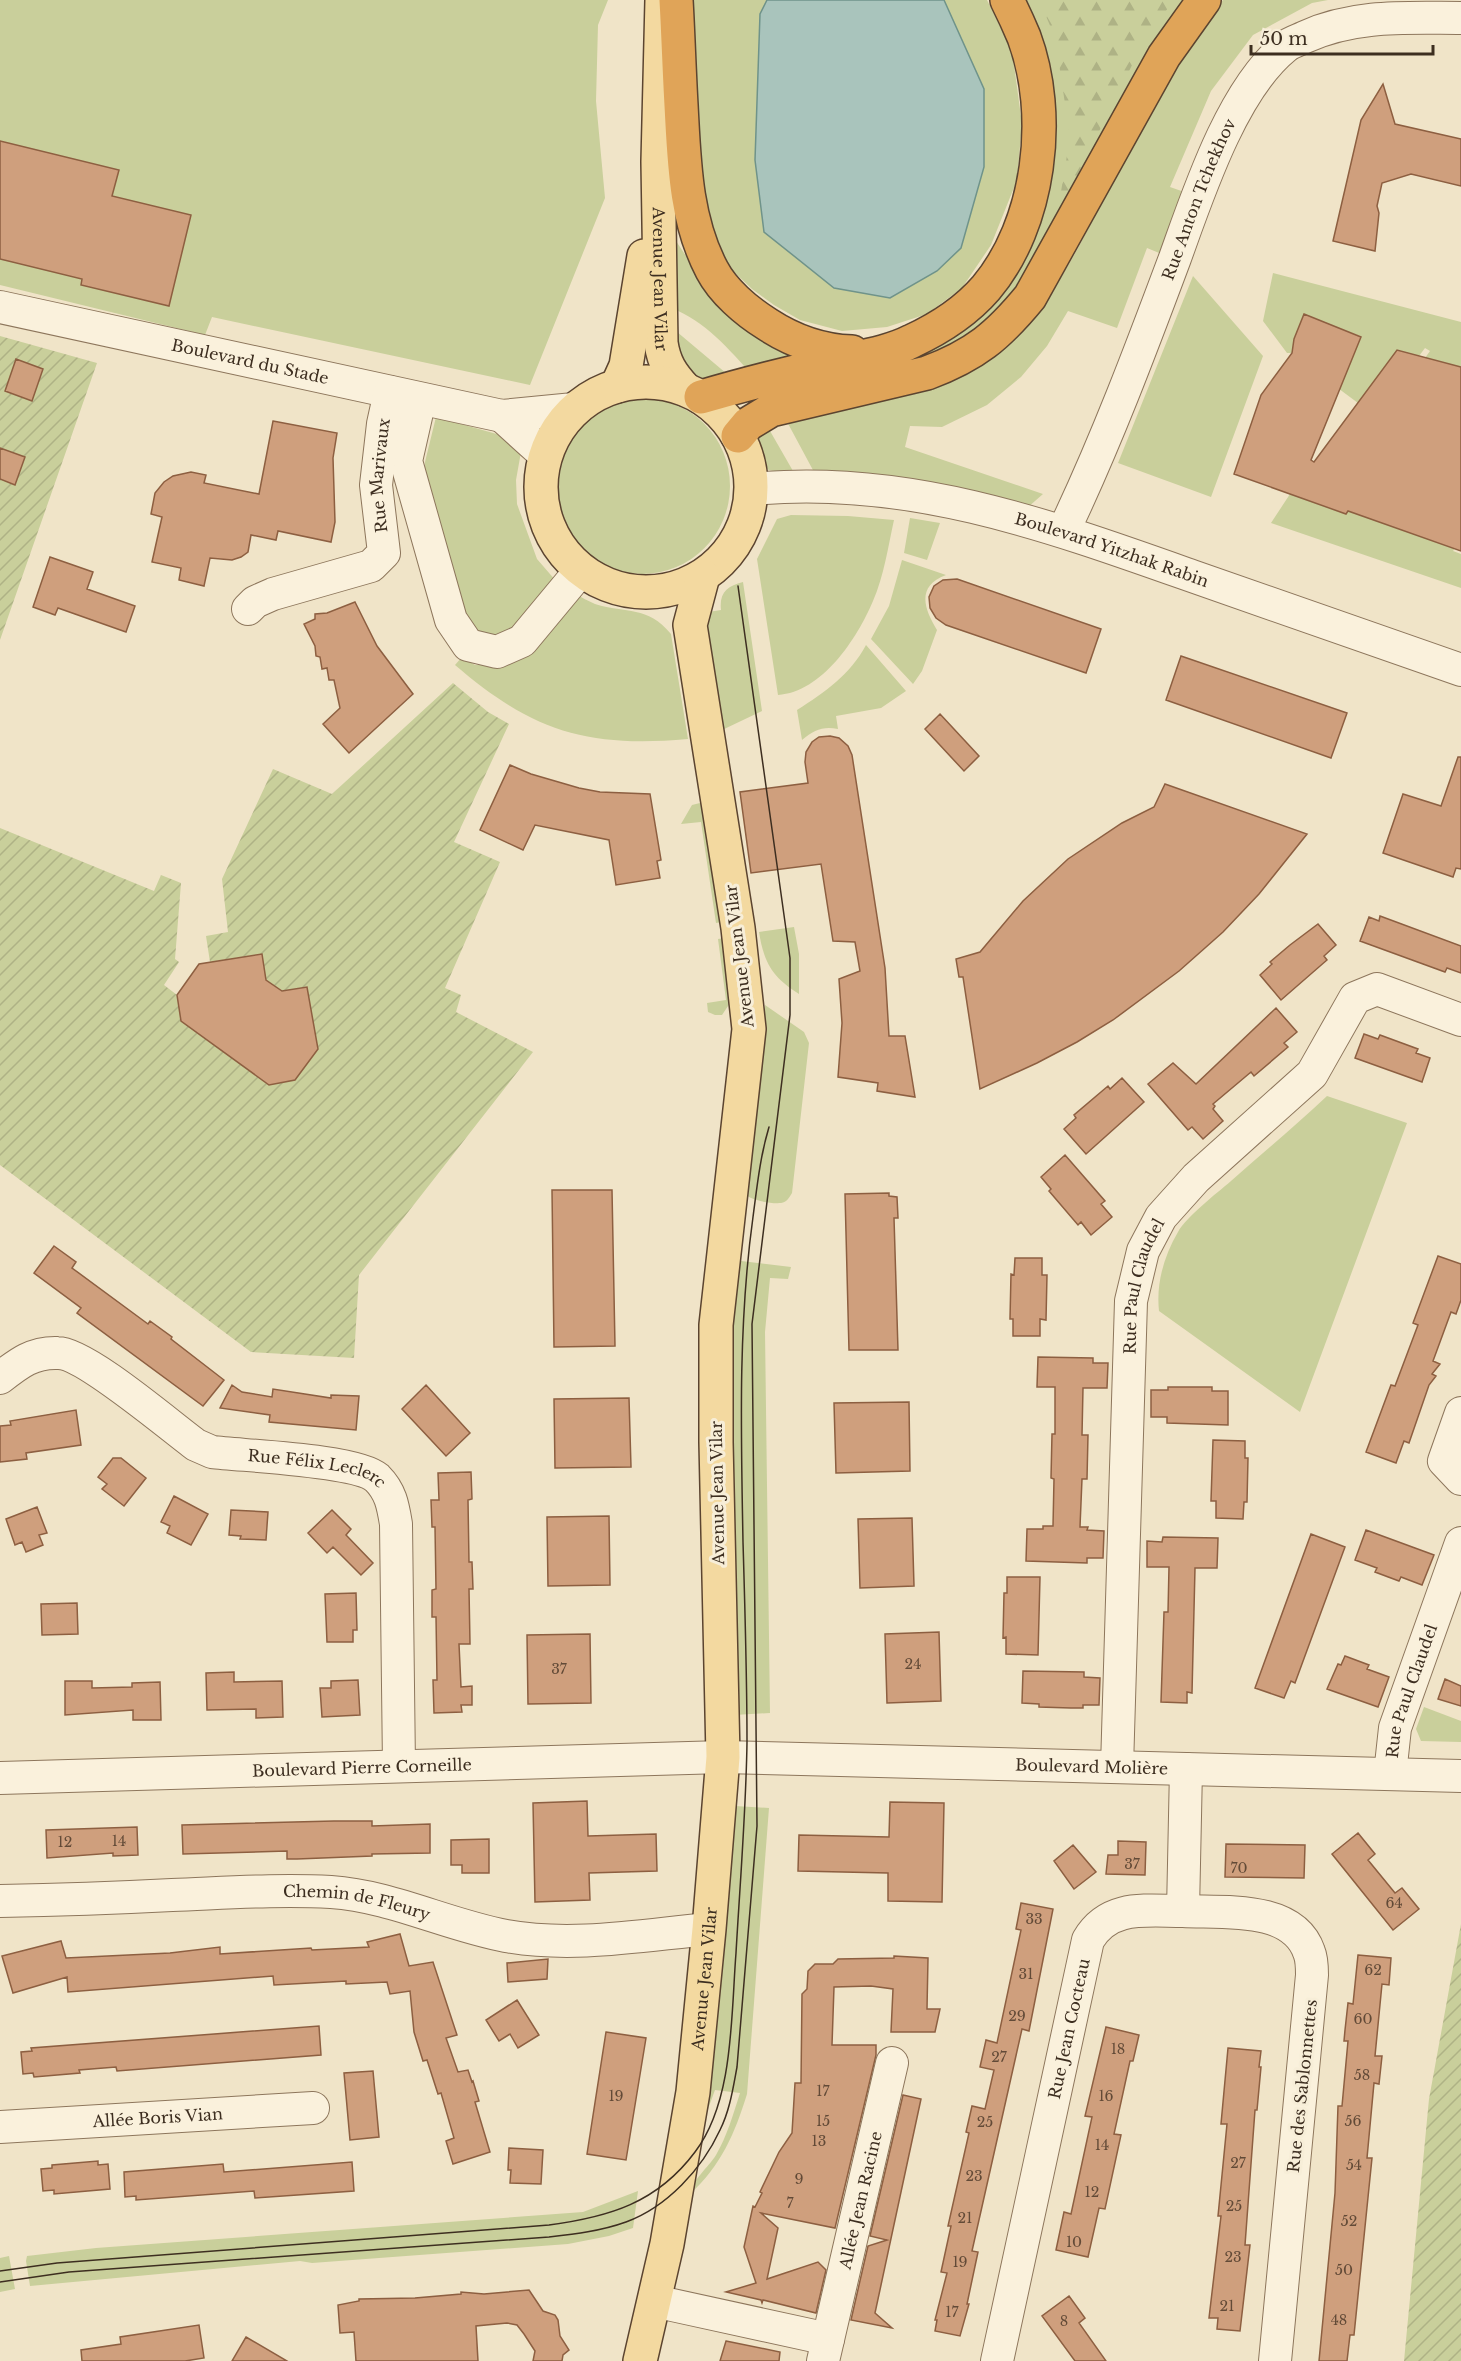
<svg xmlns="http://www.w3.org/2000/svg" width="1461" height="2361" font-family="'Libre Baskerville',serif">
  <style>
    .green { fill: #c9cf9b }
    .forest { fill: url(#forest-firs) }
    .garden { fill: url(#garden-furrows) }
    .water { fill: #a9c4bc; stroke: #6f938a; stroke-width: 1.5 }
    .building { fill: #cf9f7d; stroke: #8d5f41; stroke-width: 1.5 }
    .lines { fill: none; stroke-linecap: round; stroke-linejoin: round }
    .minor-casing { stroke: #8d765c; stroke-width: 34 }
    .major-casing { stroke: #5b4430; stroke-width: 36 }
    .highway-casing { stroke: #5b4430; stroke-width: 36 }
    .minor { stroke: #faf1dc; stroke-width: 32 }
    .major { stroke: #f3d9a0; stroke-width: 33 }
    .highway { stroke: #e0a458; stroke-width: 33 }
    .tram { stroke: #3d2e20; stroke-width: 1.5 }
    .labels { text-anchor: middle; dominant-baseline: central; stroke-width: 6; stroke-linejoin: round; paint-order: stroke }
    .number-label { font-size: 14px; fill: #624a37 }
    .street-label { font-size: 16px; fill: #3d2e20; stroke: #f7eed8 }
  </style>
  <defs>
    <pattern id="forest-firs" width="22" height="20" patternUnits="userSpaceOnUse" patternTransform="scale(1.5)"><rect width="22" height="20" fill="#c9cf9b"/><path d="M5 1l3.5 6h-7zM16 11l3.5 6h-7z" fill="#aeb285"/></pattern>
    <pattern id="garden-furrows" width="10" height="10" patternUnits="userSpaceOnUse" patternTransform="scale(1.5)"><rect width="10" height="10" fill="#c9cf9b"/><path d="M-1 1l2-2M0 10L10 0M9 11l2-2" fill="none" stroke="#aeb285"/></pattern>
  </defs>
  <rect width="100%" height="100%" fill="#f0e4c8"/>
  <path class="green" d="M0,0h608l-10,25 -2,76 9,97 -75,187 -318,-68 -7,18 -205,-50z
    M691,0h296l25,50 10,74 -5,56 -26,65 -29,43 -35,26 -40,13 -45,4 -42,-11 -26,-15 -22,-16 -21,-20 -20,-34 -8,-31z
    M1019,0h169l-178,303 -33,30 -70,33v-13l127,-135z
    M1223,0h105l-16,3 -59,32 -42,56 -41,96 20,7 -26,61 -17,-7 -30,80 -49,-17 -21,35 -26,31 -34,28 -45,22 -32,-1 -5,21 138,47 -16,14 -213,-36 -29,-54c22,-4 44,-10 67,-14 33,-5 66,-7 97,-22 82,-38 113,-104 153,-179 36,-70 69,-143 121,-203z
    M674,238l28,42 99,72 -48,24c-24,-27 -48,-55 -82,-68z
    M1273,273l188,49v80l-36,-44 5,-7 -5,-3 -6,8 -61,47 -31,-23 33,-44 -56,-21 -10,24 -2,14h-5l-24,-32z
    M1193,276l70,80 -52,141 -93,-34z
    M670,326l63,53 -33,4 -22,-15z
    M554 486a88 88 0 1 1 176 0a88 88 0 1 1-176 0Z
    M436,417l75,21 10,14 -5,28 1,24 20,55 19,22 -34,44 -31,13 -11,-3 -14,-17 -42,-136 1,-20z
    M766,424l27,47c-30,2 -36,-2 -41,-32z
    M1374,476l87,64 -8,11 8,3v34l-190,-65 19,-29z
    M791,515l57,1 46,4c-6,27 -10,56 -21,81 -16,38 -51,91 -95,94l-21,-136 20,-40z
    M910,518l30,5 -13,37 -23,-7z
    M902,560l44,15c-30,11 -22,34 -9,55l-15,41 -9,13 -42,-45 18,-33z
    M743,582l19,129 -42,20 -18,-118 19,-3c-2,-17 6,-24 22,-28z
    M574,593c7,4 14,8 21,11 32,10 52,1 76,30l17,105c-102,9 -156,-8 -233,-74l7,-8 13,8h14z
    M866,645l40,46 -25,17 -45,8 2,13c-15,-3 -24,1 -36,11l-5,-30c28,-18 53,-35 69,-65z
    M700,803l5,5 17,114 -6,1 -15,-101 -20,2 11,-19z
    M794,927l5,27v40c-27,-17 -35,-31 -40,-62z
    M724,938l8,62 -10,15h-7l-7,-3 -1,-9 19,-3 -8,-61z
    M765,1005l39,27 5,11 -17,150c-3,5 -5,9 -11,10 -11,1 -34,-3 -39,-12z
    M1327,1096l80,27 -107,289 -141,-101c-3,-28 5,-55 19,-79 8,-15 39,-39 53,-51 32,-28 65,-56 96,-85z
    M733,1260l58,7 -3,12 -18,-1 -5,54 5,381 -36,2 -5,-344z
    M1424,1707l37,14v21l-40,-1 -5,-12z
    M735,1806l34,2 -22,286c-12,39 -26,72 -57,100 2,-14 18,-26 26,-39 11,-19 17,-40 24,-62l-25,-3 -14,38z
    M638,2191l-5,37 -24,8 -41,8 -256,19 -12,-2 -270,25 -4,-25 1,-5 69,-8 487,-36z
    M9,2256l6,33 -15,3v-34z"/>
  <path class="forest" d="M1039,0h135l-29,39 -88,177 13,-79 -15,-100z"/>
  <path class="garden" d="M0,336l97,27 -97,277z
    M453,683l35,29 21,12 -55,118 46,20 -55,126 16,7 -5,17 77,40 -174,223 -5,83 -103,-6 -251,-187v-337l154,63 7,-16 20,8 -6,76 4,3 -15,23 13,10 4,26 88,64 26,-5 23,-31 -11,-62 -25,4 -16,-11 -5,-26 -51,8 -4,-26 22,-4 -6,-53 51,-110 59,25z
    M1461,1924v437h-57l25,-262z"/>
  <path class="water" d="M767,0h177l40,89v78l-23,81 -24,23 -47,27 -56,-10 -70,-56 -9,-72 5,-146z"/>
  <path class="building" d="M1383,84l12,40 66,15v47l-50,-12 -29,9 -5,23 2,7 -4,38 -42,-10 28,-121z
    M0,141l119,29 -7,26 79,19 -22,91 -88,-21 1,-6 -82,-20z
    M1304,314l57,23 -50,123 3,2 83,-112 64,17v184l-113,-40 -2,3 -112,-40 27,-79 31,-42 2,-14z
    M16,359l27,10 -11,32 -27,-10z
    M273,421l64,12 -4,25 2,64 -4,20 -53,-11 -2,9 -25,-5 -3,17 -7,5 -9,3 -22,-2 -6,28 -25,-6 2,-12 -29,-6 10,-45 -11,-3 4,-21 9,-11 9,-6 18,-4 15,3 -2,8 55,11z
    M0,448l25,9 -10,28 -15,-6z
    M50,557l43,15 -6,17 48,17 -9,26 -68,-24 -3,7 -22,-8z
    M957,579l144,50 -15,44 -140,-48 -10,-7 -6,-10 -1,-11 5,-11 9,-6z
    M355,602l22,44 36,48 -64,59 -26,-29 17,-16 -6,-28h-5l-2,-12 -5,1 -2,-12 -4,-1 -1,-10 -11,-22 11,-5v-5l12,-1z
    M1181,656l166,57 -16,45 -165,-58z
    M940,714l39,42 -15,15 -39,-42z
    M830,736l9,2 9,8 4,9 33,213 4,68h16l10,61 -38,-6 1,-8 -40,-6 4,-54 -3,-44 21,-8 -5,-29 -22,-1 -12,-77 -70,9 -11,-81 68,-9 -3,-21 1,-10 6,-10 7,-5z
    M1458,757h3v112l-5,-1 -3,9 -70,-24 20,-59 38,12z
    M510,765l21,9 48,14 21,4 50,2 11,66 -4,1 3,17 -44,7 -7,-45 -74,-15 -12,25 -43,-20z
    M1165,784l142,50 -48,60 -36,38 -44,39 -66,49 -36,22 -40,21 -57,26 -17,-112h-4l-3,-18 24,-7 43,-51 45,-42 54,-36 32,-16z
    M1380,916l81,30v27l-14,-5 -2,4 -85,-31 9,-24 10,4z
    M1318,924l18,21 -12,11 3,4 -46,40 -21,-25 12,-11 -2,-2 20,-17z
    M262,954l4,26 16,11 25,-4 11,62 -23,31 -26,5 -88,-64 -4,-26 22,-31z
    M1276,1008l21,24 -13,11 4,4 -34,29 -3,-4 -38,32 2,2 -2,3 10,12 -20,18 -11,-12 -4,3 -40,-46 25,-21 23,21z
    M1364,1034l14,5 2,-4 38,14 -2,4 14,5 -8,24 -67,-24z
    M1122,1078l22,24 -58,52 -22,-25 12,-11 -2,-3 34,-29 2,3z
    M1065,1155l40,46 -4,3 11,13 -21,18 -10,-13 -3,3 -29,-34 2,-2 -10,-12z
    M552,1190h60l3,156 -61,1z
    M889,1193v3l8,1 1,21h-4l4,132h-49l-4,-156z
    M54,1246l22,16 -4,6 76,56 2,-3 22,16 -1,2 53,41 -21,26 -126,-93 4,-5 -47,-35z
    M1438,1256l23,8v36l-5,14 -5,-2 -18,49 7,3 -8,10 4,2 -7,9 -20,58 -5,-2 -8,22 -30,-11 25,-67 4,1 23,-61 -5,-2z
    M1015,1258h27v17h5l-1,45 -6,-1v17h-27v-17h-3l1,-45 3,1z
    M1038,1357l55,1v5h15l-1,25h-24l-1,47h6l-1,44h-5l-2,48h8l-1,3 17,1 -1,27h-16v5l-61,-2 1,-32h16v-3h10l1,-47 -3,-1 1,-44h3v-47h-18z
    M232,1385l10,7 30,5 1,-8 58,9v-3l28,1 -3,34 -87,-8 1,-7 -50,-7z
    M426,1385l44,48 -24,23 -44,-47z
    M1168,1387h44v4h16v34l-61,-2v-6h-16v-27h17z
    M629,1398l2,69 -76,1 -1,-69z
    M909,1402l1,69 -74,2 -2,-70z
    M76,1410l5,35 -55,8 1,6 -27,3v-36l11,-1 -1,-4z
    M1213,1440l32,1v17h3l-1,44h-3l-1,17 -27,-1v-17h-5z
    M113,1458h8l25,20 -22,28 -22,-17 5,-5 -9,-7z
    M471,1472l1,27 -4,1 1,62h3l1,27h-4l1,55h-11l2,43 11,-1v19h-11l1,7 -28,1 -1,-33h4l-1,-63h-4v-27l4,-1 -1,-62h-3l-1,-27h8l-1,-27z
    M174,1496l34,18 -17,31 -24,-12 3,-7 -9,-4z
    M37,1507l10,26 -8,2 4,10 -17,7 -4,-10 -7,3 -9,-26z
    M231,1510l37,2 -2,28 -26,-1 1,-3 -12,-1z
    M332,1510l19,19 -5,6 27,28 -12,12 -28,-28 -6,6 -19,-20z
    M609,1516l1,69 -62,1 -1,-69z
    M912,1518l2,68 -54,2 -2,-69z
    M1366,1530l68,25 -12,30 -21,-8 -2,4 -24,-9 2,-4 -22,-8z
    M1311,1534l34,13 -50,136 -4,-2 -7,17 -29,-10z
    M1163,1537l55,1 -1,30h-22l-3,125 -5,-1v11l-26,-1 3,-90h4l1,-45h-22v-26l15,1z
    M1007,1577h33l-2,78 -32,-1v-17l-3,1 1,-45h3z
    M356,1593l1,37h-4v12h-26l-2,-48z
    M77,1603l1,31 -36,1 -1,-31z
    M939,1632l2,69 -54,2 -2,-69z
    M590,1634l1,69 -63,1 -1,-69z
    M1345,1656l24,9 -2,4 22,8 -11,30 -51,-18 11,-25 3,1z
    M1023,1671l61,1v5l16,1 -1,27h-16v3h-12l-32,-1v-3l-17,-1z
    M234,1672v10l48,-1 1,36 -27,1v-9l-49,1 -1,-37z
    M1445,1679l16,7v20l-23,-7z
    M358,1680l2,35 -38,2 -2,-29h11v-7z
    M65,1681h27v7l40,-1v-4l28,-1 1,38h-28v-10l-68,5z
    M587,1801l1,35 68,-2 1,37 -68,2 1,27 -55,2 -2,-99z
    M890,1802l54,1 -2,99 -54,-1v-28l-90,-2 1,-36 90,2z
    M334,1821h38v5l58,-2v29l-58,1v2l-75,3h-10v-8l-104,3 -1,-29z
    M137,1827l1,28 -25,1v-3l-66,5 -1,-28z
    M1358,1833l17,21 -7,6 27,33 7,-5 17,21 -26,21 -61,-76z
    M489,1839v34h-27v-8h-11v-25z
    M1118,1841l28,1 -1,33 -39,-1 2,-19h10z
    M1226,1844l79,1 -1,33 -79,-1z
    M1073,1845l23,27 -22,17 -20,-28z
    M1021,1903l32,6 -24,122 -7,-2 -50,222 6,1 -11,52h2l-9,32 -25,-5 2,-11h-2l12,-47 -6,-1 10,-46h-3l21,-93 -3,-1 6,-26 13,3 9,-39 -14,-3 6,-27 11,3 24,-113 -5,-1z
    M400,1934l9,32 24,-4 24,73 -11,3 12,34 10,-2 4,12 1,-1 6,20 -4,1 15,50 -37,12 -7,-23 8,-3 -13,-45 -3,1 -11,-34 -4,1 -9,-29 -4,-41 -20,3 -3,-12 -41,2v-3l-72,4 -1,-9 -205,16 -1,-15 -54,16 -11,-37 59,-15 5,17 104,-5 50,-6v7l91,-6 1,2 57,-3 -2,-5z
    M1358,1955l33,3 -2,27 -7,-1 -7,72h7l-3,28 -5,-1 -7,75h5l-18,177h-4l-3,26h-28l16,-168 3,-87h4l6,-65h-4l1,-11 3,-27 5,1z
    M894,1956l34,2 -1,51h13l-5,23h-44l2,-43 -22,-3 -37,1 -2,58h44v10l-41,173 -74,-15 17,15 -11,51 51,-17 8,8 -10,43 -53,-13 -1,3 -1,-3 -35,-8 30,-9 -12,-36 9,-41 2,1 7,-14 -2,-1 19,-40 13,-19 3,-50h6l1,-89 5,-5 1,-18 7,-7h18l5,-5 56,-1z
    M548,1959l-1,20 -39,3 -1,-19z
    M517,2000l22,35 -21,13 -8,-14 -11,7 -13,-21z
    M319,2026l2,29 -204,16 -1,-4 -37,3 1,3 -46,4 -1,-4 -10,1 -2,-22 11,-1 -1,-3z
    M1106,2027l33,8 -6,26h-3l-16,73 7,1 -16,74 -6,-1 -11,49 -32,-7 8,-38 7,2 21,-97 -7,-1z
    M606,2032l40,6 -20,122 -39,-6z
    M1228,2048l33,3 -2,16h2l-4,43h-2l-10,135h5l-10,86 -23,-2 1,-11h-9l12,-102h-3l9,-92h-6z
    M373,2071l6,66 -29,3 -6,-67z
    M903,2095l18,4 -46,214 17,15 -41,-8 17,-74 19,-6 -17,-4z
    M509,2148l34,2 -2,34 -31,-1 1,-13h-3z
    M98,2161v4l10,-1 2,25 -56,5v-4l-11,1 -2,-22 11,-1v-3z
    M352,2162l2,29 -99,7 -1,-7 -118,9v-4l-11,1 -1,-25 99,-8 1,8z
    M529,2290l14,21 12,4 3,5 2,16 9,14 -6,5 -1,6h-29l2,-10 -11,-17 -7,-9 -10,-2 -31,3 2,35h-122l-2,-29 -14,1 -2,-28 21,-4v-2l56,-1 46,-4v-2l23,2z
    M1069,2296l16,22 -6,5 27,38h-31l-33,-45z
    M199,2325l5,33 -19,3h-103l-1,-11 40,-6 -1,-7z
    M246,2337l41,24h-55z
    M726,2341l54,11 -1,9h-59z"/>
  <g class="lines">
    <defs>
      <g id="minor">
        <path id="s1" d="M0,307l502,109 72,-7"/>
        <path d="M420,399l-14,62 45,159 17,25 29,7 25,-11 59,-71"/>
        <path d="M502,416l43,39"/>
        <path id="s2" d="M752,489c155,-15 296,36 440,87 89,31 179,62 269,94"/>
        <path id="s3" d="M1064,530c42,-88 77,-181 111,-272 23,-64 57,-168 110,-211 6,-5 14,-7 20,-10 50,-23 103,-19 156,-19"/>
        <path id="s4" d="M248,609l7,-7 18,-8 98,-28 13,-13 -8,-68 7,-61 7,-32"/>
        <path id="s5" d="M0,1378c19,-15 33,-26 58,-25 27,0 112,73 138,92l16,7c33,4 145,8 165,26 14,14 16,28 19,46l3,242"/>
        <path d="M1461,1413l-17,48 17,18"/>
        <path id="s6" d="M1117,1767l14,-466 12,-50 18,-34 35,-39 116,-104 43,-76 22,-9 84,31"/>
        <path id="s7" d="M1390,1774l5,-46 66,-185"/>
        <path id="s8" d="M0,1778l723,-21 738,19"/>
        <path id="s9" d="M0,1901c57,-1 115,-3 172,-6 53,-2 106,-6 159,-3 60,4 116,33 175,44 67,12 137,-1 203,-7"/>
        <path d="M1183,1911c40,2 110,-6 126,41 3,7 3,15 3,23l-37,386"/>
        <path id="s10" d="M0,2127l313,-19"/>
        <path d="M654,2301l174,38"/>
        <path id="s11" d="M823,2361l69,-298"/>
        <path id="s12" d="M997,2361l91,-421c21,-36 58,-29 95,-29l3,-142"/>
      </g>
      <g id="major">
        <path id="s13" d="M662,0l-4,162 3,181c3,20 10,31 24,46"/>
        <circle cx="646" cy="487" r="105"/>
        <path d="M617,386l9,-20 18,-110"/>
        <path id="s14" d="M640,2361l27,-117 26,-152 16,-163 14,-172 -7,-315v-117l33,-296 -11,-101 -48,-303 13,-49"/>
      </g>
      <path id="highway" d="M676,0c2,35 3,70 5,105 3,56 4,114 31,165 11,21 34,41 55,54 26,17 54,27 85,28
        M701,397c44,-13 88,-24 132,-34 26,-6 56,-10 79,-22 28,-13 54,-30 74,-53 54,-64 67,-173 38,-251 -5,-12 -11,-25 -17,-37
        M738,436l10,-12 23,-14 156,-37c48,-18 71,-37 103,-76l134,-241 40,-56"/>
    </defs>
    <use href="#minor" class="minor-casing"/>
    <use href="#major" class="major-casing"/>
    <use href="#highway" class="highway-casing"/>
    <use href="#minor" class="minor"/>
    <use href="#major" class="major"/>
    <use href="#highway" class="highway"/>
    <path class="tram" d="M0,2271l57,-8 492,-38c60,-8 108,-22 146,-73 39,-51 36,-137 41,-199 4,-70 10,-141 11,-211 0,-67 -2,-133 -4,-200 -2,-109 -5,-217 10,-325 4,-30 7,-60 16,-90
      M0,2282l69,-10 480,-35c26,-3 52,-6 77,-15 41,-15 76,-53 94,-92 10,-20 13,-42 17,-63l20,-241 -5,-502 38,-309v-57l-52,-372"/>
  </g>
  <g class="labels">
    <g class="number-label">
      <text x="913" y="1664">24</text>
      <text x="559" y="1669">37</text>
      <text x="119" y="1841">14</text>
      <text x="65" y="1842">12</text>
      <text x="1132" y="1864">37</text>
      <text x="1239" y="1868">70</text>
      <text x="1394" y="1903">64</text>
      <text x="1034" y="1919">33</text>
      <text x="1373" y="1970">62</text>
      <text x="1026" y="1974">31</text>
      <text x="1017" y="2016">29</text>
      <text x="1363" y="2019">60</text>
      <text x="1118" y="2049">18</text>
      <text x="999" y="2057">27</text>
      <text x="1362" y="2075">58</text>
      <text x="823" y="2091">17</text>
      <text x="616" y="2096">19</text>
      <text x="1106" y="2096">16</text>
      <text x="823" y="2121">15</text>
      <text x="1353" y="2121">56</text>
      <text x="985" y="2122">25</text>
      <text x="819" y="2141">13</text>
      <text x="1102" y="2145">14</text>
      <text x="1238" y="2163">27</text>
      <text x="1354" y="2165">54</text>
      <text x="974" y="2176">23</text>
      <text x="799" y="2179">9</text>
      <text x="1092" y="2192">12</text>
      <text x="790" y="2203">7</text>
      <text x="1234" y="2206">25</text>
      <text x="965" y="2218">21</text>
      <text x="1349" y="2221">52</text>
      <text x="1074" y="2242">10</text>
      <text x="1233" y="2257">23</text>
      <text x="960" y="2262">19</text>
      <text x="1344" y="2270">50</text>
      <text x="1227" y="2306">21</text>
      <text x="952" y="2312">17</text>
      <text x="1339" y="2320">48</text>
      <text x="1064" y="2321">8</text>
    </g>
    <g class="street-label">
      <text stroke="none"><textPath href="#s3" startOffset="357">Rue Anton Tchekhov</textPath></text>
      <text stroke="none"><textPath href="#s13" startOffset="279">Avenue Jean Vilar</textPath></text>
      <text stroke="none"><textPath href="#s1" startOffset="256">Boulevard du Stade</textPath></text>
      <text stroke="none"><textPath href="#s4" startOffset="228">Rue Marivaux</textPath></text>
      <text stroke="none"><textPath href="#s2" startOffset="368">Boulevard Yitzhak Rabin</textPath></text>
      <text transform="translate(739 956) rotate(-97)">Avenue Jean Vilar</text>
      <text stroke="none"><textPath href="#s6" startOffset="483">Rue Paul Claudel</textPath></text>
      <text stroke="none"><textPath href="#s5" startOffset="356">Rue Félix Leclerc</textPath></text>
      <text transform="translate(717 1493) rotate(-91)">Avenue Jean Vilar</text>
      <text stroke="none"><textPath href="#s7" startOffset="86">Rue Paul Claudel</textPath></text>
      <text stroke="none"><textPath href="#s8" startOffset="1092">Boulevard Molière</textPath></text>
      <text stroke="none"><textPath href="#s8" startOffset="362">Boulevard Pierre Corneille</textPath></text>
      <text stroke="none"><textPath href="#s9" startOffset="358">Chemin de Fleury</textPath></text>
      <text stroke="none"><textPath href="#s14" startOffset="388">Avenue Jean Vilar</textPath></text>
      <text stroke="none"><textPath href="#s12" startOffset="340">Rue Jean Cocteau</textPath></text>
      <text transform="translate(1302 2086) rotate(-84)">Rue des Sablonnettes</text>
      <text stroke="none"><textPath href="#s10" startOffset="158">Allée Boris Vian</textPath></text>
      <text stroke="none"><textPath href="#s11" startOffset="165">Allée Jean Racine</textPath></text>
    </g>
  </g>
  <path d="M1251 45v9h182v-9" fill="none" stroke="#3d2e20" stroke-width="3"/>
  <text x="1260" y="45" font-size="18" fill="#3d2e20" stroke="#f7eed8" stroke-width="4.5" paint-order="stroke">50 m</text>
</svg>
